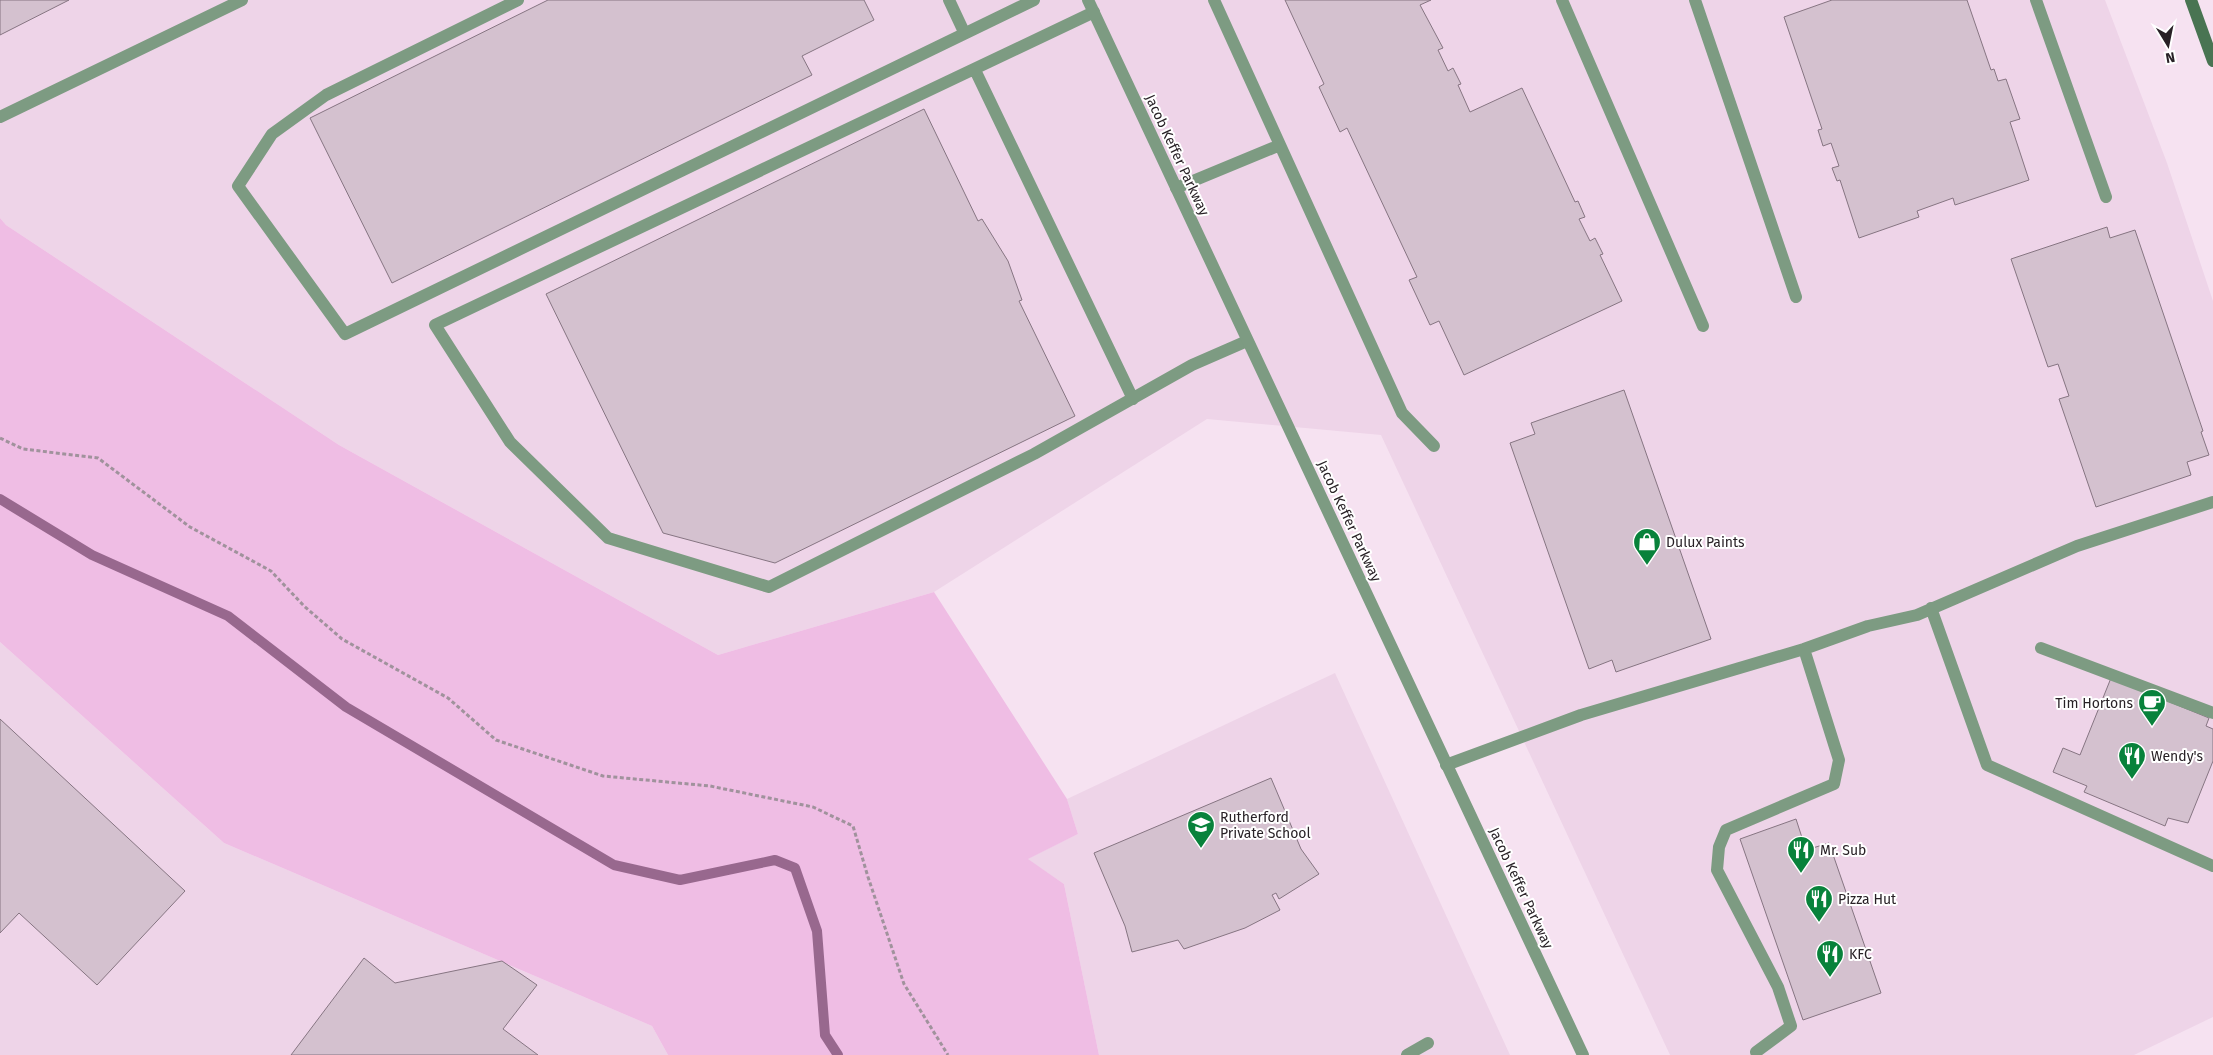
<svg xmlns="http://www.w3.org/2000/svg" width="2213" height="1055" font-family="'Fira Sans',sans-serif">
  <style>
    .built { fill: #eed4e8 }
    .green { fill: #efbde4 }
    .lines { fill: none; stroke-linecap: round; stroke-linejoin: round }
    .stream { stroke: #98688e; stroke-width: 10 }
    .building { fill: #d4c1cf; stroke: #867582 }
    .path { stroke: #a0929c; stroke-width: 3; stroke-dasharray: 4 2.5; stroke-linecap: butt }
    .service { stroke: #7d9b82; stroke-width: 12 }
    .minor { stroke: #7d9b82; stroke-width: 12 }
    .secondary { stroke: #497452; stroke-width: 12 }
    .labels { text-anchor: middle; dominant-baseline: central; stroke-width: 4; stroke-linejoin: round; paint-order: stroke }
    .street-label { font-size: 14px; fill: #282126; stroke: #fff }
    .poi-label { font-size: 14px; fill: #282126; stroke: #fff; text-anchor: start }
  </style>
  <rect width="100%" height="100%" fill="#f6e2f1"/>
  <path class="built" d="M0,0h2105l62,163 46,138v716l-79,38h-464l-289,-620 -174,-16 -273,173 -216,63 -379,-210 -333,-220 -6,-7z
    M0,642l224,201 428,183 16,29h-668z
    M1335,673l175,382h-411l-35,-171 -37,-25 51,-25 -11,-35z"/>
  <path class="green" d="M0,218l6,7 333,220 379,210 216,-63 133,207 11,35 -50,25 36,25 35,171h-431l-16,-29 -428,-183 -224,-201z"/>
  <g class="lines">
    <path class="stream" d="M0,499l92,56 136,61 118,91 268,158 66,15 95,-20 20,8 22,63 8,104 13,20"/>
  </g>
  <path class="building" d="M0,0h69l-69,35z
    M548,0h316l10,20 -72,36 10,19 -420,208 -82,-165z
    M1285,0h146l-11,5 23,43 -5,2 10,21 5,-3 8,16 -3,1 12,27 52,-24 53,114 3,-1 7,16 -6,2 11,22 5,-3 8,16 -3,1 22,46 -158,74 -25,-54 -9,4 -21,-45 8,-3 -70,-149 -7,4 -21,-45 5,-3z
    M1832,0h135l24,70 3,-1 4,12 8,-2 14,40 -10,3 19,58 -74,25 -2,-7 -36,13 2,6 -60,21 -19,-58 -3,1 -5,-13 7,-2 -8,-23 -8,3 -5,-16 4,-1 -38,-112z
    M924,109l54,112 4,-2 26,42 14,39 -3,1 56,115 -300,147 -112,-30 -117,-239z
    M2107,227l3,11 25,-8 68,201 -2,1 8,23 -22,7 4,13 -95,32 -37,-108 10,-3 -11,-32 -10,3 -37,-108z
    M1624,390l87,249 -95,33 -4,-12 -23,9 -79,-226 25,-9 -4,-11z
    M2111,678l98,40 -3,8 7,3v32l-25,62 -20,-5 -3,8 -81,-34 3,-6 -34,-14 10,-24 17,7z
    M0,719l185,172 -88,94 -78,-72 -19,20z
    M1271,778l30,71 18,25 -40,25 -3,-6 -4,2 8,15 -35,18 -61,21 -6,-9 -46,12 -7,-26 -31,-73z
    M1796,819l10,31 23,-7 52,150 -78,27 -63,-181z
    M364,958l31,25 107,-22 35,24 -34,44 35,26h-247z"/>
  <g class="lines">
    <path class="path" d="M0,438l23,11 75,9 92,69 81,44 33,35 38,33 106,59 48,42 107,36 107,10 103,21 40,19 15,51 36,107 44,71"/>
    <path class="service" d="M518,0l-192,95 -54,39 -34,52 107,148 689,-334
      M949,0l15,32
      M1214,0l188,413 32,33
      M1562,0l141,326
      M1695,0l101,297
      M2036,0l70,197
      M1094,12l-659,313 75,117 98,96 161,49 265,-133 158,-89 55,-24
      M975,70l158,329
      M0,117l242,-117
      M1176,188l104,-43
      M1931,608l56,157 226,101
      M2041,648l172,65
      M1446,765l135,-50 223,-66 64,-23 49,-11 160,-69 136,-44
      M1756,1052l35,-26 -13,-39 -61,-117 2,-23 7,-17 108,-46 5,-24 -35,-111
      M1407,1055l21,-12"/>
    <path class="minor" d="M1088,0l495,1055"/>
    <path class="secondary" d="M2191,0l22,61"/>
  </g>
  <defs>
    <symbol id="shop-pin" viewBox="-11 -11 22 30"><path d="M0 17L-7.5 6A9.5 9.5 0 1 1 7.5 6Z" fill="#08823b" stroke="#fff"/><path d="M-5-2.5h2.3a2.7 3.5 0 0 1 5.4 0H5L5.5 6h-11ZM-1.5-2.5h3a1.5 2.3 0 0 0-3 0Z" fill="#fff"/></symbol>
    <symbol id="cafe-pin" viewBox="-11 -11 22 30"><path d="M0 17L-7.5 6A9.5 9.5 0 1 1 7.5 6Z" fill="#08823b" stroke="#fff"/><path d="M-5.5-4.5H6V0H3Q3 3.5 0 3.5H-2.5Q-5.5 3.5-5.5 0ZM3-3.2v2h1.7v-2ZM-6 4.5H4V6H-6Z" fill="#fff"/></symbol>
    <symbol id="restaurant-pin" viewBox="-11 -11 22 30"><path d="M0 17L-7.5 6A9.5 9.5 0 1 1 7.5 6Z" fill="#08823b" stroke="#fff"/><path d="M-5-6h1v4h1v-4h1v4h1v-4h1v5L-1.5 .5V6h-2V.5L-5-1ZM5-6V6H3V1.5H1.5Q1.5-4 5-6Z" fill="#fff"/></symbol>
    <symbol id="school-pin" viewBox="-11 -11 22 30"><path d="M0 17L-7.5 6A9.5 9.5 0 1 1 7.5 6Z" fill="#08823b" stroke="#fff"/><path d="M0-5L7-2L0 1L-7-2ZM-4 1L0 2.5L4 1V4Q0 6-4 4Z" fill="#fff"/></symbol>
  </defs>
  <g fill-rule="evenodd">
    <use href="#shop-pin" x="1631" y="526" width="32" height="43"/>
    <use href="#cafe-pin" x="2136" y="687" width="32" height="43"/>
    <use href="#restaurant-pin" x="2116" y="740" width="32" height="43"/>
    <use href="#school-pin" x="1185" y="809" width="32" height="43"/>
    <use href="#restaurant-pin" x="1785" y="834" width="32" height="43"/>
    <use href="#restaurant-pin" x="1803" y="883" width="32" height="43"/>
    <use href="#restaurant-pin" x="1814" y="938" width="32" height="43"/>
  </g>
  <g class="labels">
    <g class="street-label">
      <text transform="translate(1177 155) rotate(65)">Jacob Keffer Parkway</text>
      <text transform="translate(1349 521) rotate(65)">Jacob Keffer Parkway</text>
      <text transform="translate(1521 888) rotate(65)">Jacob Keffer Parkway</text>
    </g>
    <g class="poi-label">
      <text x="1666" y="542">Dulux Paints</text>
      <text x="2133" y="703" text-anchor="end">Tim Hortons</text>
      <text x="2151" y="756">Wendy's</text>
      <text x="1220" y="817">Rutherford<tspan x="1220" dy="16">Private School</tspan></text>
      <text x="1820" y="850">Mr. Sub</text>
      <text x="1838" y="899">Pizza Hut</text>
      <text x="1849" y="954">KFC</text>
    </g>
  </g>
  <g transform="translate(2168 45) rotate(170)" stroke="#ffffff" stroke-width="4" paint-order="stroke">
  <path d="M0-4L9 19L0 12L-9 19Z" fill="#282126"/>
  <text y="-8" font-size="14" font-weight="bold" text-anchor="middle" fill="#282126">N</text>
  </g>
</svg>
